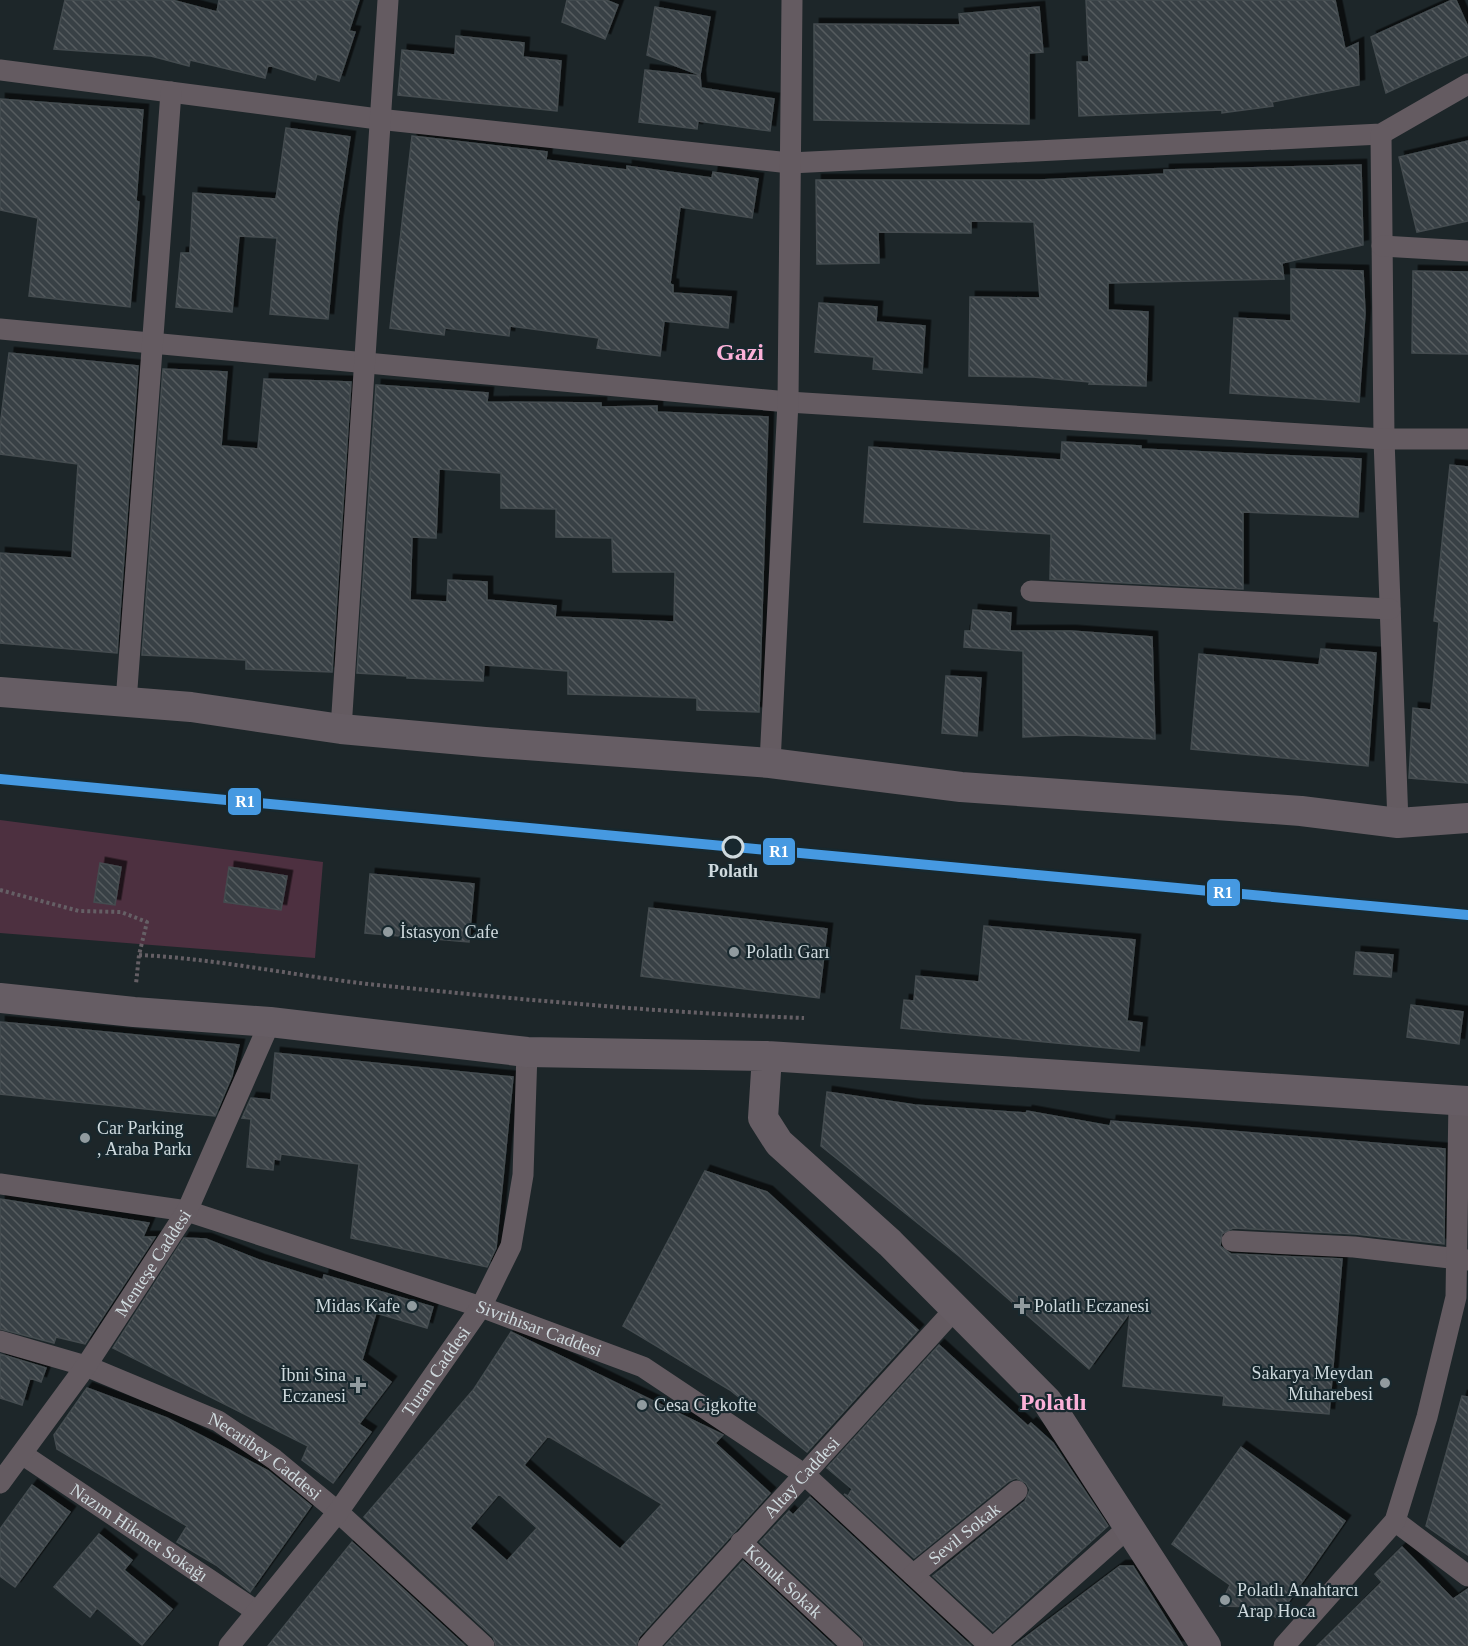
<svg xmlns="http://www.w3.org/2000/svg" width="1468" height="1646" font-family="'Times New Roman',serif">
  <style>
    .green { fill: #4d3040 }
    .building { fill: url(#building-back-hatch); stroke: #444c50; stroke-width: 1.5; fill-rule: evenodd; filter: url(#shadow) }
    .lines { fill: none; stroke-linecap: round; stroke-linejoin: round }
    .path { stroke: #655f65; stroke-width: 4; stroke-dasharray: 3 3; stroke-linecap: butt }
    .street { stroke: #645b61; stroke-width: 21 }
    .secondary { stroke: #665d64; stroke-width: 30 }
    .rail-1-casing { stroke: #18282e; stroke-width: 15 }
    .rail-1 { stroke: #4699e1; stroke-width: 10 }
    .stop-dot { fill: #18282e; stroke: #cfdade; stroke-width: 3 }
    .poi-dot { fill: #919b9f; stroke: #18282e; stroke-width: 2 }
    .labels { text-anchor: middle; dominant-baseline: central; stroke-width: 4.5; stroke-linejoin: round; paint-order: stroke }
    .stop-label { font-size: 18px; font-weight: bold; fill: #cfdade; stroke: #18282e }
    .poi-label { font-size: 18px; fill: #cfdade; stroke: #18282e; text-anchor: start }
    .street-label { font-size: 18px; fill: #cfdade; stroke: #18282e }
    .district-label { font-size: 24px; font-weight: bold; fill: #fcb1d8; stroke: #18282e }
    .line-badge { stroke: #18282e; stroke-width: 2 }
    .badge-label { font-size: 16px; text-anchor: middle; font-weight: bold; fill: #fff }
  </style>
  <defs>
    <pattern id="building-back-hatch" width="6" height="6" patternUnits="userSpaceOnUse" patternTransform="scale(1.5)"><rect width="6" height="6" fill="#394144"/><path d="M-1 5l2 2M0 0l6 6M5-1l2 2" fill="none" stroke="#555c5f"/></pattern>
    <filter id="shadow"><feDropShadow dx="5.5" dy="-5.5" stdDeviation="0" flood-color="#0009"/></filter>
  </defs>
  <rect width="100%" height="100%" fill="#1d2629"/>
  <path class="green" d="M0,820l323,42 -8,96 -315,-25z"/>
  <path class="building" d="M65,0h107l45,12 2,-12h140l-10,31 6,1 -16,49 -22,-7 -2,6 -47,-15 -3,13 -75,-18 -1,6 -38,-10 -97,-7z
    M567,0h39l12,5 -13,34 -43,-17z
    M1086,0h249l10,49 13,-6 1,42 -87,17 1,4 -51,7v-3l-143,6 -2,-54h12z
    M1452,0h4l12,27v28l-82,38 -15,-56z
    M655,7l55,10 -10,58 -53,-20z
    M1039,7l4,45 -14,1v71l-215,-4v-96l146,1 -1,-11z
    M456,36l68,7 -1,14 38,4 -4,50 -159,-16 4,-45 53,5z
    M645,70l55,6 1,12 73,11 -4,32 -72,-10 -1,8 -58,-7z
    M0,99l143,11 -7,91 3,1 -9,105 -101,-11 9,-78 -38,-8z
    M286,128l64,9 -13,87 -9,95 -58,-5 7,-76 -38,-2 -7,76 -56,-5 5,-54h9l3,-60 83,6z
    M412,136l135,16 -1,8 81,10v-4l85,12 1,-6 45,7 -6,39 -72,-11 -10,77 3,1v8l58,4 -3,31 -64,-7 -4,35 -63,-8 2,-10 -89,-12 -1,10 -64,-8 -1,7 -54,-7z
    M1468,141v80l-51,11 -18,-75z
    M1361,165l2,80 -81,18 2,16 -176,4v27l40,2 -2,74 -57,-2 1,-2 -57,-5 -64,-1 1,-79 70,1 -6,-76 -63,-1v12l-93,-1 1,31 -62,1 -1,-84h223l125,-6v-4z
    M1291,269l72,2 2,42 -6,89 -129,-9 4,-75 57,3z
    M1413,271l55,1v82l-56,-1z
    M819,303l58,4 -1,15 49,4 -3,47 -49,-4 1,-12 -59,-5z
    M9,353l129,13 -21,287 -117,-10v-90l72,5 6,-94 -78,-10v-27z
    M163,369l64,3 -6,74 37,3 6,-70 87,3 -19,290 -86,-3v-9l-104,-5z
    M376,385l112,8 -1,9 114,1v4l56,-1v6l111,5 -9,295 -62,-2v-12l-129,-4v-23l-84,-6 -1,16 -76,-3v-2l-50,-3zM439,469l62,4v35l55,1v28l56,1 1,34h62l-1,50 -119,-5 1,-11 -69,-6v-18l-39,-2 -1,22 -37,-2 2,-63 24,1z
    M1062,442l79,4v3l220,10 -3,58 -115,-5v77l-193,-10 1,-45 -187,-12 5,-75 192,13z
    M1450,465l18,2v316l-59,-5 4,-70 18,2 8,-88 -5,-1z
    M973,610l38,3 -1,18h61l81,6 3,102 -84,-4 -48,2v-86l-59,-4 1,-16h6z
    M1321,649l55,4 -8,113 -177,-17 8,-95 120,11z
    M946,676l35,2 -4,58 -35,-3z
    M100,863l21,4 -6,38 -21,-3z
    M229,867l58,9 -6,34 -57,-8z
    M370,874l104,10 -5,58 -104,-9z
    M649,908l178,21 -8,69 -178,-22z
    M984,926l151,14 -8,81 15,2 -3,28 -238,-23 3,-28 10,1 2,-25 63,6z
    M1356,952l37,3 -2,22 -37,-3z
    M1411,1005l52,7 -4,32 -52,-7z
    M0,1022l54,5 185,18 -7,31 -17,40 -168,-17 -47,-5z
    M275,1053l238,24 -17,171 -9,19 -136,-29 8,-74 -78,-10 -1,6 -6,-1 -1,11 -26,-3 4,-48 -9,-1 9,-20 20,2z
    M827,1092l88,13 111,8 1,-2 83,15 1,-5 334,28 -1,95 -89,-10 -122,-6 -11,6 -2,12 11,8 111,5 -13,155 -106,-9 1,-9 -101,-10 7,-74 -41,57 -130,-113 -138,-110z
    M705,1171l62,21 151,138 -111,122 -77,-62 -107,-64z
    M0,1199l149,24 -6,14h12l-70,107 -29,-7 -2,6 -54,-14z
    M184,1238l22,1 53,21 64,20 1,-5 109,32 -6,21 -51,-15 -14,47 29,22 -32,42 12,8 -38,51 -31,-23 6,-14 -195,-98z
    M511,1332l206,100 6,3 -8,8 55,50 -131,144 -3,9h-140l-3,-9 -129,-120 110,-128zM548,1436l114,68 -42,45 -96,-84zM499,1494l38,34 -30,33 -37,-33z
    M939,1345l89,81 3,-3 22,20 55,83 -115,105 -60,-55 92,-75 5,-11 -4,-7 -10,-5 -7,3 -95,77 -70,-64 4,2 4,-7 -25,-21z
    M0,1354l46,14 -5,14 -11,-4 -8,27 -22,-7z
    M87,1388l80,30 64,33 37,20 43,35 -61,86 -34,-27 -39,-23 10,-16 -130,-77 -3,-14z
    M1462,1396l6,1v158l-42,-29z
    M1241,1447l104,74 -68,97 -17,-11 -40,-1 10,-21 -58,-41z
    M32,1485l38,27 -55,75 -15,-11v-47z
    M810,1497l93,86 68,63h-106l-3,-9 -102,-95 29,-31 4,4z
    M99,1534l33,26 -8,10 48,39 -30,36 -45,-37 -7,9 -36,-30z
    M352,1542l113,104h-197z
    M1402,1547l51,52 15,-10v57h-151l65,-64 -7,-8z
    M743,1561l91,85h-169z
    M1120,1566h13l50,80h-169z"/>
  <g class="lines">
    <path class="path" d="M0,890l79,21 42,1 26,10 -8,33 -3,29
      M139,955c84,4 165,23 248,31 139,14 278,27 417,32"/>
    <g class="street">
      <path d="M0,70l378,49 412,44 591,-29 87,-50"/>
      <path d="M1381,134l3,305 14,384"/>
      <path d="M1382,246l86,5"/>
      <path d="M0,329l788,73 596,37h84"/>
      <path d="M1031,591l359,18"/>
      <path d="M126,702l45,-610"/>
      <path d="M341,729l47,-729"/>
      <path d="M770,763l18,-361 4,-402"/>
      <path id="s1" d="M0,1184l187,27 294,96 162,60 162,108 185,171"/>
      <path d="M1232,1241l122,6 114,13"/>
      <path id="s2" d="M0,1341l86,25 132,55 56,38 64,53 146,134"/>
      <path id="s3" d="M22,1454l234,157"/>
      <path id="s4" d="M0,1483l86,-117 101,-155 83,-189"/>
      <path d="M1395,1521l73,55"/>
      <path id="s5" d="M741,1542l112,104"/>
      <path id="s6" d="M913,1575l104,-84"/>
      <path id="s7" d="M229,1646l109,-134 143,-205 30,-61 12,-71 4,-123"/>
      <path id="s8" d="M648,1646l307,-337"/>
      <path d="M995,1646l134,-119"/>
      <path d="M1284,1646l111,-125 32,-104 29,-120 3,-198"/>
    </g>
    <path class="secondary" d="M0,692l191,15 150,22 144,13 285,21 191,24 340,24 97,12 70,-5
      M0,998l134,14 136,10 257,30 240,4 701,45
      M767,1056l-4,62 16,25 111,100 157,158 159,245"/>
    <defs>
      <path id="rail-1" d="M0,779l1468,136"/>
    </defs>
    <use href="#rail-1" class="rail-1-casing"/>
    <use href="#rail-1" class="rail-1"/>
  </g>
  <circle class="stop-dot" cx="733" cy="847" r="10"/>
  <g class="poi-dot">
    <circle cx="388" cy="932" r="6"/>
    <circle cx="734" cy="952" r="6"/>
    <circle cx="85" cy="1138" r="6"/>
    <circle cx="412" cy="1306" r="6"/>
    <path d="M1019 1297h6v6h6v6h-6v6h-6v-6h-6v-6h6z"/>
    <circle cx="1385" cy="1383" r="6"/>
    <path d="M355 1376h6v6h6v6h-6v6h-6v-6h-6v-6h6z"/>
    <circle cx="642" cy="1405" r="6"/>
    <circle cx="1225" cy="1600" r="6"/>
  </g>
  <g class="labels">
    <g class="stop-label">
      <text x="733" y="871">Polatlı</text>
    </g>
    <g class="poi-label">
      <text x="400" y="932">İstasyon Cafe</text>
      <text x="746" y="952">Polatlı Garı</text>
      <text x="97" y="1128">Car Parking<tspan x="97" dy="21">, Araba Parkı</tspan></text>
      <text x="400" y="1306" text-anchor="end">Midas Kafe</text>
      <text x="1034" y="1306">Polatlı Eczanesi</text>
      <text x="1373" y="1373" text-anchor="end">Sakarya Meydan<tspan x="1373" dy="21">Muharebesi</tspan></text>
      <text x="346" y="1375" text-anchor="end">İbni Sina<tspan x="346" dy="21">Eczanesi</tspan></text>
      <text x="654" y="1405">Cesa Cigkofte</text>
      <text x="1237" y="1590">Polatlı Anahtarcı<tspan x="1237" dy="21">Arap Hoca</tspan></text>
    </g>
    <g class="street-label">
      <text stroke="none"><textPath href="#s4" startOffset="268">Menteşe Caddesi</textPath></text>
      <text stroke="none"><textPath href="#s1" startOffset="560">Sivrihisar Caddesi</textPath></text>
      <text stroke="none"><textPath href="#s7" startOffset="344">Turan Caddesi</textPath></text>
      <text stroke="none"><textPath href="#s2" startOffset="291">Necatibey Caddesi</textPath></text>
      <text stroke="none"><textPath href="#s8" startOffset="228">Altay Caddesi</textPath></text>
      <text stroke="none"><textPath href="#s3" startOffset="141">Nazım Hikmet Sokağı</textPath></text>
      <text stroke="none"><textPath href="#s6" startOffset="66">Sevil Sokak</textPath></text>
      <text stroke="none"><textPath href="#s5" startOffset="58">Konuk Sokak</textPath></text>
    </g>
    <g class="district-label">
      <text x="740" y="352">Gazi</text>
      <text x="1053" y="1402">Polatlı</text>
    </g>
  </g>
  <g class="line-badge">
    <rect x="227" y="787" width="35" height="29" rx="6" fill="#4699e1"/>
    <rect x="762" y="837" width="34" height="29" rx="6" fill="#4699e1"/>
    <rect x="1206" y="878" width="35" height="29" rx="6" fill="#4699e1"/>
  </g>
  <g class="badge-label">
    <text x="245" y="807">R1</text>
    <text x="779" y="857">R1</text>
    <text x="1223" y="898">R1</text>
  </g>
</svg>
